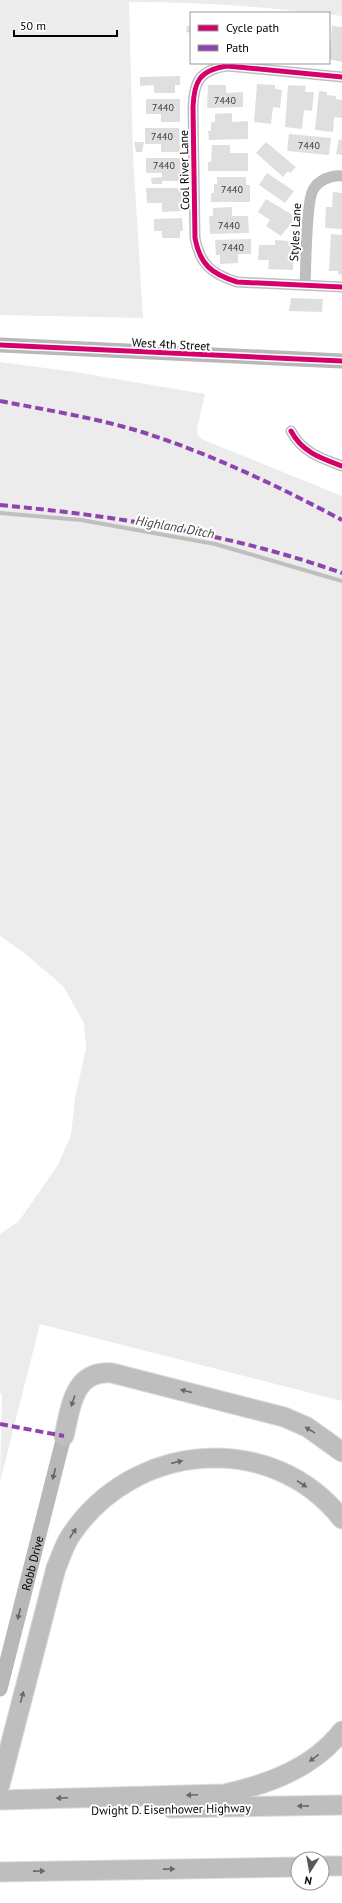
<svg xmlns="http://www.w3.org/2000/svg" width="342" height="1903" font-family="'PT Sans',sans-serif">
  <style>
    .green { fill: #ececec }
    .lines { fill: none; stroke-linecap: round; stroke-linejoin: round }
    .stream { stroke: #bfbfbf; stroke-width: 4 }
    .building { fill: #dfdfdf }
    .highway-casing { stroke: #dbdbdb; stroke-width: 21 }
    .street { stroke: #bebebe; stroke-width: 11 }
    .secondary { stroke: #b8b8b8; stroke-width: 15 }
    .highway { stroke: #bebebe; stroke-width: 19 }
    .quiet { stroke: #8e44ad; stroke-width: 4; stroke-dasharray: 8 4; stroke-linecap: butt }
    .cycleway-casing { stroke: #fff; stroke-width: 8 }
    .cycleway { stroke: #d6006c; stroke-width: 5 }
    .oneway { fill: #686868 }
    .oneway2 { fill: #656565 }
    .labels { text-anchor: middle; dominant-baseline: central; stroke-width: 4; stroke-linejoin: round; paint-order: stroke }
    .number-label { font-size: 10px; fill: #383838 }
    .street-label { font-size: 12px; fill: #000; stroke: #fff }
    .water-label { font-size: 13px; font-style: italic; fill: #444; stroke: #fff }
  </style>
  <rect width="100%" height="100%" fill="#fff"/>
  <path class="green" d="M0,0h342v16c-68,-8 -143,-15 -213,-14l4,153 10,163 -143,-3z
    M0,362l75,10 130,22 -8,35 1,7 6,4 138,56v905l-302,-77 -40,158 2,-86 -2,-4v-158l19,-13 39,-56 13,-30 4,-36 11,-51 -2,-25 -21,-37 -40,-34 -23,-16z"/>
  <g class="lines">
    <path class="stream" d="M0,513l81,7 134,24 127,37"/>
  </g>
  <path class="building" d="M187,26h4v7l-5,-1z
    M332,26l10,1v35l-13,-3z
    M180,76v9h-5v8h-21v-8l-14,1v-9z
    M257,84l18,1v4l7,1 -2,18 -7,-1 -2,17 -17,-2z
    M208,85h18v8l17,-1v15l-36,1z
    M288,85l18,1 -1,6h9l-2,19 -8,-1 -2,19 -17,-2z
    M319,91l8,1v3l9,1v3l6,1v18l-8,-1 -1,15 -18,-2z
    M146,99h34v23h-19v-8h-15z
    M232,113v9l16,-1v18l-39,1 -1,-9h3v-9h4v-8z
    M145,128h34l1,24h-19v-8h-16z
    M289,134l42,4 -2,17 -42,-4z
    M339,139l3,1v15l-6,-1z
    M134,142h10l-2,10h-6z
    M266,142l30,25 -6,6 -2,-2 -5,6 -27,-24z
    M212,145h18v8h18v18h-40v-9h3z
    M146,158h36l-1,23h-19v3h-10l-1,-6 11,-1v-4h-16z
    M267,173l27,18 -9,12 -26,-18z
    M217,177h29v8h4v17h-39v-9h3v-9h3z
    M146,188h36l-1,23 -19,1v-9h-15z
    M333,192l9,1v36l-17,-1 1,-21h6z
    M266,199l30,18 -15,19 -15,-10 4,-6 -12,-8z
    M232,207v9h16l1,17 -39,1 -1,-18h4v-8z
    M182,218l1,13h-3v7h-18v-7h-8v-12z
    M331,234l11,1v40l-4,-1v-3h-9z
    M251,239v15h-13v9l-18,1v-9h-4l-1,-15z
    M275,240l15,1 -1,5h5l-1,24 -25,-1 1,-9h-11l1,-15h16z
    M291,298l32,1 -1,13 -33,-1z"/>
  <g class="lines">
    <defs>
      <path id="highway" d="M64,1436c7,-29 9,-66 48,-63l172,44 23,10 35,25
        M0,1785l56,-217c5,-11 8,-23 15,-33 62,-93 200,-106 271,-16
        M0,1800l224,-6c45,-10 89,-26 118,-63
        M171,1808l171,-3
        M322,1866h20
        M0,1872l298,-5"/>
    </defs>
    <use href="#highway" class="highway-casing"/>
    <path class="street" d="M342,77l-115,-11c-28,4 -33,16 -34,41l2,131c5,27 17,36 42,44l105,5
      M305,285c1,-18 1,-83 8,-95 5,-10 18,-15 29,-14
      M291,431c11,21 29,27 51,35"/>
    <g class="secondary">
      <path d="M0,345l342,16"/>
      <path id="s1" d="M0,1689l64,-253"/>
    </g>
    <use href="#highway" class="highway"/>
    <path class="quiet" d="M0,401c47,9 96,17 142,31 69,22 136,54 200,88
      M0,505c116,11 232,29 342,68
      M0,1424l64,12"/>
    <defs>
      <path id="cycleway" d="M342,77l-115,-11c-28,4 -33,16 -34,41l2,131c5,27 17,36 42,44l105,5
        M0,345l342,16
        M291,431c11,21 29,27 51,35"/>
    </defs>
    <use href="#cycleway" class="cycleway-casing"/>
    <use href="#cycleway" class="cycleway"/>
  </g>
  <defs><path id="oneway-solid" d="M-6-.8H1V-3.2L6.5 0L1 3.2V.8H-6Z"/></defs>
  <g class="oneway">
    <use href="#oneway-solid" transform="translate(186 1391) rotate(-166)"/>
    <use href="#oneway-solid" transform="translate(73 1401) rotate(108)"/>
    <use href="#oneway-solid" transform="translate(310 1430) rotate(-149)"/>
    <use href="#oneway-solid" transform="translate(177 1462) rotate(-13)"/>
    <use href="#oneway-solid" transform="translate(302 1484) rotate(33)"/>
    <use href="#oneway-solid" transform="translate(73 1533) rotate(-56)"/>
    <use href="#oneway-solid" transform="translate(22 1697) rotate(-75)"/>
    <use href="#oneway-solid" transform="translate(314 1758) rotate(144)"/>
    <use href="#oneway-solid" transform="translate(192 1795) rotate(178)"/>
    <use href="#oneway-solid" transform="translate(62 1798) rotate(178)"/>
    <use href="#oneway-solid" transform="translate(303 1806) rotate(179)"/>
    <use href="#oneway-solid" transform="translate(169 1869) rotate(-1)"/>
    <use href="#oneway-solid" transform="translate(39 1871) rotate(-1)"/>
  </g>
  <g class="oneway2">
    <use href="#oneway-solid" transform="translate(54 1474) rotate(104)"/>
    <use href="#oneway-solid" transform="translate(19 1614) rotate(104)"/>
  </g>
  <g class="labels">
    <g class="number-label">
      <text x="225" y="100">7440</text>
      <text x="163" y="107">7440</text>
      <text x="162" y="136">7440</text>
      <text x="309" y="145">7440</text>
      <text x="164" y="165">7440</text>
      <text x="232" y="189">7440</text>
      <text x="229" y="225">7440</text>
      <text x="233" y="247">7440</text>
    </g>
    <g class="street-label">
      <text transform="translate(184 170) rotate(-91)">Cool River Lane</text>
      <text transform="translate(295 232) rotate(-87)">Styles Lane</text>
      <text transform="translate(171 344) rotate(3)">West 4th Street</text>
      <text stroke="none"><textPath href="#s1" startOffset="130">Robb Drive</textPath></text>
      <text transform="translate(171 1809) rotate(-1)">Dwight D. Eisenhower Highway</text>
    </g>
    <g class="water-label">
      <text transform="translate(175 527) rotate(10)">Highland Ditch</text>
    </g>
  </g>
  <rect x="190" y="12" width="140" height="52" fill="#ffffff" stroke="#999999"/>
  <rect x="198" y="25" width="20" height="6" fill="#d6006c" stroke="#999999"/>
  <text x="226" y="32" font-size="12" fill="#000000">Cycle path</text>
  <rect x="198" y="45" width="20" height="6" fill="#8e44ad" stroke="#999999"/>
  <text x="226" y="52" font-size="12" fill="#000000">Path</text>
  <g transform="translate(310 1871) rotate(191)"><circle r="19" fill="#ffffff" stroke="#999999"/>
  <path d="M0-3L7 15L0 10L-7 15Z" fill="#595959"/>
  <text y="-6" font-size="11" font-weight="bold" text-anchor="middle" fill="#000000">N</text>
  </g>
  <path d="M14 30v6h103v-6" fill="none" stroke="#000000" stroke-width="2"/>
  <text x="20" y="30" font-size="12" fill="#000000" stroke="#ffffff" stroke-width="3" paint-order="stroke">50 m</text>
</svg>
